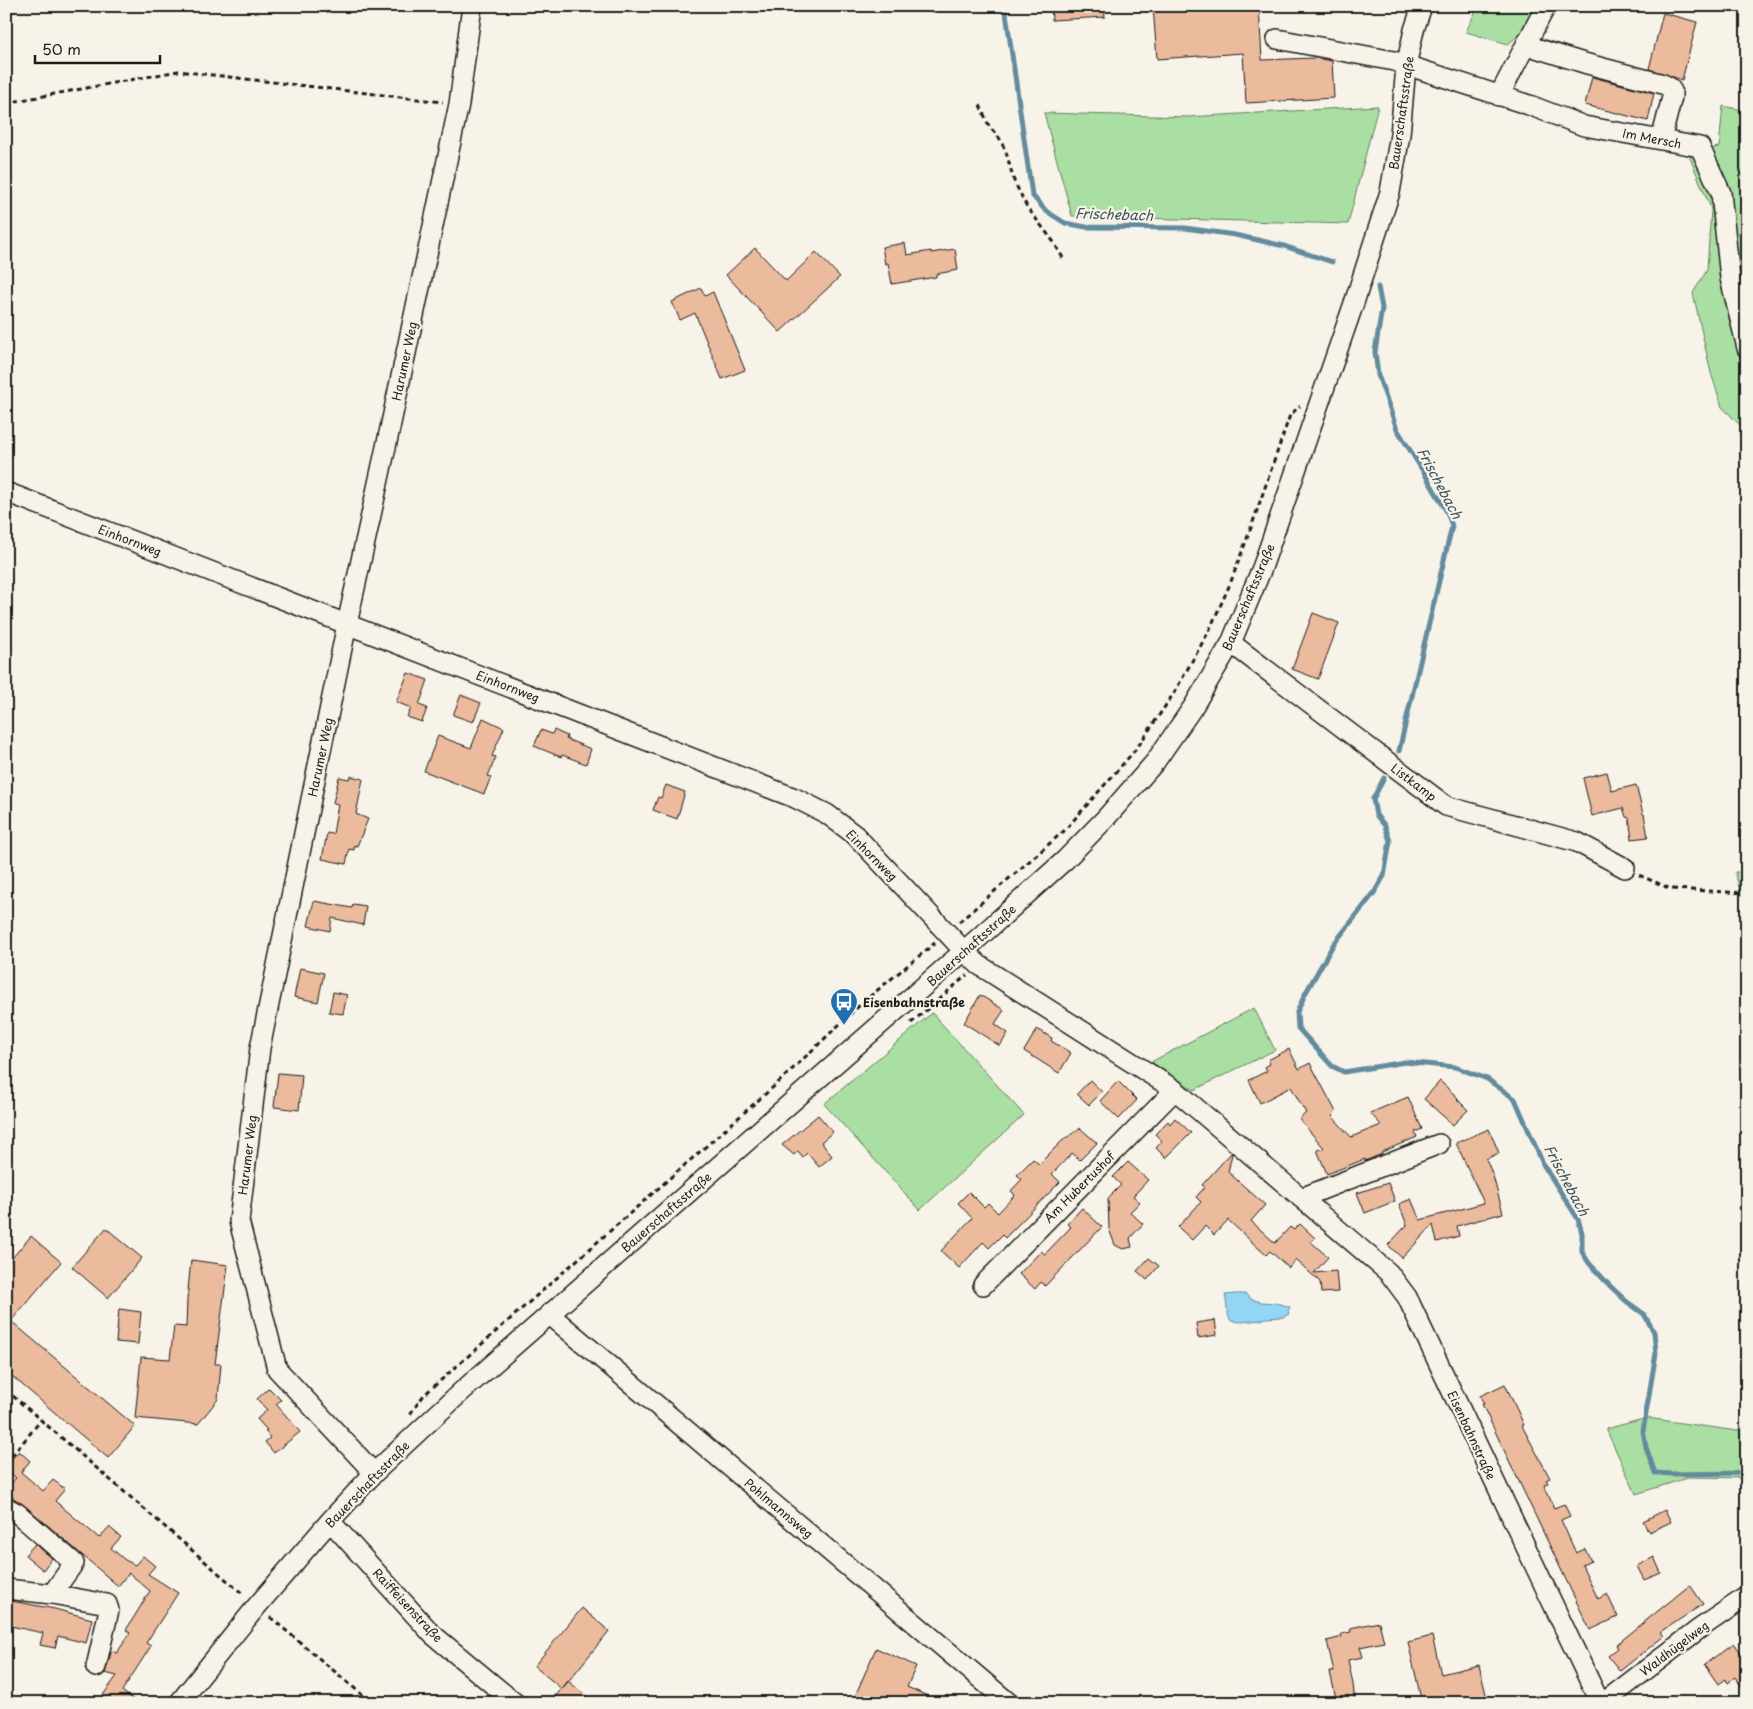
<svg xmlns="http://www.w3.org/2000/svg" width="1753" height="1709" font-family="'Playpen Sans',sans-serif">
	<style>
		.green { fill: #a9dfa2; stroke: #627e5f }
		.water { fill: #92d5f4; stroke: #638b9e }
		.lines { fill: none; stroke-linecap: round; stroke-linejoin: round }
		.stream { stroke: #638b9e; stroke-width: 5 }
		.building { fill: #ecba9d; stroke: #1c1c1c }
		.minor-casing { stroke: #1c1c1c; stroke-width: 22 }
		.path { stroke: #1c1c1c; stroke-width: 3; stroke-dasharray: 5 4; stroke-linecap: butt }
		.minor { stroke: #f7f3e8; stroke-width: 19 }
		.labels { text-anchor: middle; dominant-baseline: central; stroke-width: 4.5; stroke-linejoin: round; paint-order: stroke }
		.street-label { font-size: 12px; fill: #1c1c1c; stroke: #f7f3e8 }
		.poi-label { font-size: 12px; font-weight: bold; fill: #1c1c1c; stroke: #f7f3e8; text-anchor: start }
		.water-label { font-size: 14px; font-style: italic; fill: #3f545d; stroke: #f7f3e8 }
	</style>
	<rect width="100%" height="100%" fill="#f7f3e8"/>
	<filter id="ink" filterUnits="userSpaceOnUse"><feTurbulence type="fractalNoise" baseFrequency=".02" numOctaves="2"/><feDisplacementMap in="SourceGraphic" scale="10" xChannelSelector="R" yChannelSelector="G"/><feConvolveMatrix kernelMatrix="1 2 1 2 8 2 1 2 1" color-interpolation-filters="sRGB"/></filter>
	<g filter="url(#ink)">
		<path class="green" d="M1478 6H1541L1531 25 1508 44 1466 32Z
			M1378 106 1348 224 1072 216 1044 113 1188 117Z
			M1723 106 1747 111V191L1740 210 1744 360 1747 365V423L1741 426 1722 407 1711 373 1693 293 1707 270 1711 209 1688 153 1719 147Z
			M1735 872H1747V895H1741Z
			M1254 1008 1275 1050 1194 1090 1151 1062Z
			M932 1013 1024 1115 920 1210 824 1104Z
			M1647 1418 1737 1431 1747 1425V1478L1690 1477 1636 1494 1606 1429Z"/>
		<path class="water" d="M1236 1294H1245L1251 1299 1261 1302 1277 1303 1290 1307 1288 1311 1289 1314 1283 1317 1266 1318 1261 1320 1242 1322 1231 1321C1227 1317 1227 1303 1225 1295Z"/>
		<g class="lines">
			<path class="stream" d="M1005 6 1032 195 1046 211 1065 223 1086 227 1185 228 1235 235 1284 246 1332 262
				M1378 287 1382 308 1375 352 1378 375 1397 429 1426 476 1447 512 1452 526 1399 751
				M1384 778 1373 799 1376 815 1385 826 1390 841 1384 876 1374 893 1333 945 1305 994 1297 1012 1298 1028 1332 1066 1344 1072 1405 1062 1455 1067 1487 1079 1515 1099 1544 1166 1578 1219 1582 1233V1252L1589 1263 1608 1284 1626 1301 1644 1314 1654 1332 1656 1353 1643 1431 1646 1447 1655 1473 1672 1474 1745 1473 1747 1472"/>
		</g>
		<path class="building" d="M1051 6H1104L1105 17 1052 20Z
			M1153 6H1259L1262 60 1315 58 1332 61 1334 98 1246 103 1243 53 1157 59Z
			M1663 13 1697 22 1682 80 1649 69Z
			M1592 77 1654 93 1648 121 1585 105Z
			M905 243 907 255 931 251V253L955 249 958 270 936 274V277L892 284 888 263 885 264 882 247Z
			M755 248 786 281 816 252 840 277 780 332 726 275Z
			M701 288 705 296 713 292 745 370 722 379 695 313 680 320 672 302Z
			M1313 613 1339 623 1318 679 1292 669Z
			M408 673 428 680 419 705 427 708 422 722 407 717 411 708 396 702Z
			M461 695 481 703 473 722 453 715Z
			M483 718 504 728 492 756 496 757 488 776 491 777 484 794 424 771 438 736 471 748Z
			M541 730 552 734 554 730 567 736 566 739 591 749 586 764 562 755 561 757 534 746Z
			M1607 772 1612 791 1636 785 1643 814H1644L1648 837 1632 839 1629 818 1626 817 1623 808 1592 816 1583 778Z
			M350 776 363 779 356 814 368 819 357 846 354 845V850L349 849 346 864 322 859 327 833 333 834 338 804 333 803 339 777 349 779Z
			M666 785 685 792 677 819 653 810 658 797 661 798Z
			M314 901 352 908 353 904 366 906 363 925 332 918 330 931 308 926Z
			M300 968 324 973 318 1002 294 997Z
			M333 992 347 995 343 1014 329 1012Z
			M980 995 1004 1010 995 1024 1008 1033 1000 1046 964 1023Z
			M1037 1029 1052 1038 1051 1041 1071 1053 1059 1073 1024 1051Z
			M1289 1049 1299 1069 1310 1063 1336 1112 1332 1116 1351 1137 1381 1125 1370 1113 1408 1097 1422 1129 1415 1132 1417 1137 1382 1152V1154L1365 1161V1159L1327 1174 1317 1150 1324 1148 1299 1119 1306 1113 1291 1087 1260 1103 1249 1080 1267 1071 1265 1067 1270 1064 1268 1060Z
			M278 1073 302 1075 299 1110 274 1107Z
			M1090 1080 1102 1092 1089 1105 1077 1094Z
			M1118 1081 1137 1100 1119 1119 1100 1101Z
			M1440 1081 1458 1098 1457 1099 1468 1110 1453 1125 1424 1099Z
			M818 1115 833 1132 821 1142 832 1156 819 1167 807 1153 803 1157 798 1151 794 1155 782 1145Z
			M1175 1118 1191 1133 1166 1158 1156 1148 1162 1141 1155 1134 1168 1121 1170 1124Z
			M1080 1128 1097 1143 1080 1160 1072 1153 1052 1174 1060 1182 1005 1238 1002 1235 989 1248 983 1242 959 1268 941 1251 972 1218 958 1203 969 1192 984 1207 988 1203 998 1213 1015 1195 1011 1191 1022 1179 1017 1175 1033 1159 1039 1164 1062 1141Z
			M1489 1129 1499 1153 1486 1159 1493 1176 1503 1213 1457 1226 1459 1236 1437 1242 1433 1225 1402 1258 1388 1245 1407 1225 1399 1204 1411 1199 1420 1220 1484 1203 1456 1143Z
			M1231 1153 1232 1154 1228 1172 1265 1205 1251 1221 1275 1243 1290 1227 1294 1230 1300 1224 1315 1238 1311 1242 1328 1257 1314 1273 1336 1271 1338 1292 1321 1293 1320 1282 1296 1260 1289 1268 1270 1251 1266 1255 1228 1220 1214 1235 1205 1226 1192 1240 1178 1227 1201 1202 1196 1197 1205 1187 1202 1185Z
			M1128 1162 1148 1180 1133 1196 1140 1202 1130 1212 1143 1224 1130 1238 1132 1247 1123 1249 1115 1245 1109 1229 1108 1198 1121 1185 1113 1177Z
			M1388 1183 1395 1201 1365 1213 1357 1193Z
			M1082 1208 1102 1227 1045 1286 1041 1282 1035 1289 1019 1274 1041 1251 1045 1254 1071 1227 1067 1224Z
			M106 1228 142 1258 108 1298 72 1267Z
			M31 1236 61 1262 11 1321 135 1426 108 1458 6 1371V1265Z
			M1149 1258 1159 1266 1147 1280 1137 1271Z
			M191 1260 228 1265 215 1364H221L218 1399 198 1424 135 1418 141 1357 170 1359 174 1326 186 1327 187 1300Z
			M119 1309 141 1312 138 1344 116 1342Z
			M1215 1320 1217 1335 1198 1338 1196 1323Z
			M1505 1384 1524 1425 1522 1426 1550 1478 1546 1480 1548 1483 1544 1485 1554 1508 1564 1504 1570 1516 1561 1520 1576 1553 1585 1549 1591 1561 1582 1565 1598 1599 1607 1594 1618 1617 1590 1630 1482 1404H1484L1480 1396Z
			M269 1388 281 1400 276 1404 300 1432 274 1453 265 1442 270 1438 265 1431 267 1430 257 1419 267 1410 257 1399Z
			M19 1451 30 1461 21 1472 43 1491 53 1480 65 1489 55 1501 99 1538 109 1527 121 1537 111 1548 125 1560 135 1565 143 1556 155 1566 148 1574 178 1593 146 1643 151 1646 122 1691 138 1703H97L117 1676 105 1673 111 1653 112 1651 117 1653 130 1633 126 1630 150 1591 129 1573 118 1586 24 1505 6 1493V1489L16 1478 6 1470V1465Z
			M1665 1510 1671 1522 1649 1532 1643 1521Z
			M35 1544 52 1558 43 1570 25 1555Z
			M1654 1557 1661 1573 1644 1580 1637 1566Z
			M1690 1585 1703 1604 1661 1632 1664 1636 1620 1671 1608 1656 1618 1648 1616 1645Z
			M6 1600 55 1609 92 1619 86 1643 58 1636 55 1648 40 1645 43 1633 6 1625Z
			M582 1608 609 1631 562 1689 534 1666Z
			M1379 1622 1384 1642 1360 1647 1363 1657 1348 1660 1353 1684 1355 1703H1337L1330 1672H1334L1327 1641 1342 1637 1341 1634 1351 1632 1350 1628Z
			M1432 1636 1441 1674 1479 1665 1488 1703H1470L1469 1699 1454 1703H1422L1408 1642Z
			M1734 1643 1747 1661V1694L1735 1677 1728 1682 1726 1679 1719 1684 1705 1664Z
			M876 1648 916 1666 907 1687 944 1703H852Z
			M568 1681 595 1703H550Z"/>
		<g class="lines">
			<defs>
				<path id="minor" d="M1277 39 1394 61 1529 105 1584 126 1700 147 1721 193 1730 278 1747 348
					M1526 45 1584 63 1663 84 1669 87 1672 91V97L1661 140
					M1499 96 1546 6
					M6 492 795 798 827 814 855 835 964 951 979 965 1175 1090 1389 1273 1407 1297 1600 1703
					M1231 643 1446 806 1577 842 1625 868
					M1301 1198 1439 1144
					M983 1285 1175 1090
					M549 1314 1009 1703
					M374 1473 277 1369 239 1221 260 1048 347 624 386 447 459 104 472 6
					M6 1507 17 1513 74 1563 52 1594
					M330 1521 432 1634 515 1703
					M6 1589 52 1594 107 1604 109 1610 96 1667
					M179 1703 257 1606 330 1521 374 1473 461 1392 964 951 1065 860 1105 819 1155 762 1193 707 1231 643 1262 568 1354 303 1390 192 1400 135 1406 66 1414 30 1422 6
					M1603 1703 1699 1629 1747 1596"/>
			</defs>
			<use href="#minor" class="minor-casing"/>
			<path class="path" d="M6 103 178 71 443 102
				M980 105 989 126 1000 139 1006 152 1014 181 1027 207 1053 241 1063 258
				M1639 875 1671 889 1747 893
				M959 922 1064 831 1137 748 1174 693 1209 631 1230 584 1252 525 1290 415 1300 406
				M911 1023 967 975
				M6 1390 244 1595
				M410 1414 424 1395 780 1081 863 1002 935 943
				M6 1463 42 1419
				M270 1617 372 1703"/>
			<use href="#minor" class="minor"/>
		</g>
	</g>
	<defs>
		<symbol id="bus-pin" viewBox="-11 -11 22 30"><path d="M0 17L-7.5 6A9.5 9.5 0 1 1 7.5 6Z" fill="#1f6fb2" stroke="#f7f3e8"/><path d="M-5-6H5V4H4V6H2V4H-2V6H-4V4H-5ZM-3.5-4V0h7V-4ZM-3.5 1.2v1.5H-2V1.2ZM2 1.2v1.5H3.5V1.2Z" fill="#fff"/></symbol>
	</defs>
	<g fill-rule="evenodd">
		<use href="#bus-pin" x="828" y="986" width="32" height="43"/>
	</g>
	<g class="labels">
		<g class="street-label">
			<text transform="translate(1401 113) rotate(-82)">Bauerschaftsstraße</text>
			<text transform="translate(1652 138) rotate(11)">Im Mersch</text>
			<text transform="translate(404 361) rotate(-78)">Harumer Weg</text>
			<text transform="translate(130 540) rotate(21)">Einhornweg</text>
			<text transform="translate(1248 597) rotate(-67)">Bauerschaftsstraße</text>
			<text transform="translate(508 686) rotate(21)">Einhornweg</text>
			<text transform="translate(320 757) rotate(-78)">Harumer Weg</text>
			<text transform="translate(1414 782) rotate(37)">Listkamp</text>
			<text transform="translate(872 855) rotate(45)">Einhornweg</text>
			<text transform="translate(971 945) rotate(-42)">Bauerschaftsstraße</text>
			<text transform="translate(247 1155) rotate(-83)">Harumer Weg</text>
			<text transform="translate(1079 1187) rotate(-45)">Am Hubertushof</text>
			<text transform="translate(666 1212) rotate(-41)">Bauerschaftsstraße</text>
			<text transform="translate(1472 1435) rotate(65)">Eisenbahnstraße</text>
			<text transform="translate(367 1484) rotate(-46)">Bauerschaftsstraße</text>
			<text transform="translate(779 1508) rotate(40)">Pohlmannsweg</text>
			<text transform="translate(408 1605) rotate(47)">Raiffeisenstraße</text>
			<text transform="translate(1674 1648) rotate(-37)">Waldhügelweg</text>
		</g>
		<g class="poi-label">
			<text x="863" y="1002">Eisenbahnstraße</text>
		</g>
		<g class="water-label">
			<text transform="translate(1114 214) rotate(2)">Frischebach</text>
			<text transform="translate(1440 483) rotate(62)">Frischebach</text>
			<text transform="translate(1567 1180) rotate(62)">Frischebach</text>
		</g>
	</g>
	<rect width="1753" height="1709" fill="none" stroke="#f7f3e8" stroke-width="25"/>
	<rect x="12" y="12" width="1728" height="1684" fill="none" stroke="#1c1c1c" stroke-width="2" filter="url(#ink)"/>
	<path d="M35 55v8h125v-8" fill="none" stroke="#1c1c1c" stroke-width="2.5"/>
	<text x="42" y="55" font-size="15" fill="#1c1c1c" stroke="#f7f3e8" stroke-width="4" paint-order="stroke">50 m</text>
</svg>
